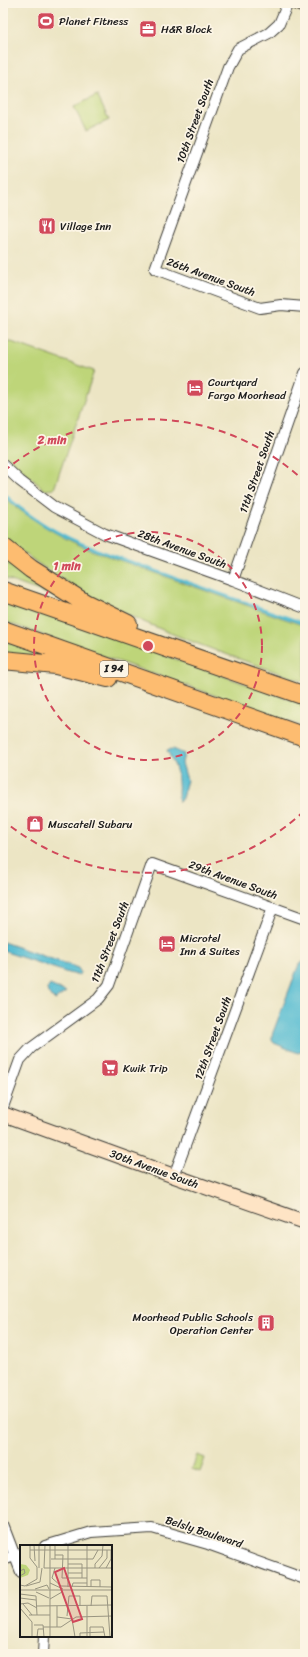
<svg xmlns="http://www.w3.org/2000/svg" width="308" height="1657" font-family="Sriracha,sans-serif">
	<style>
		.green { fill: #bed579; stroke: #6d784a }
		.water { fill: #53bbd1; stroke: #386c76 }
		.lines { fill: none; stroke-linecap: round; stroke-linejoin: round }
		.stream { stroke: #53bbd1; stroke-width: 3 }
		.street-casing { stroke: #3b3a35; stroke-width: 12 }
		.secondary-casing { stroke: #3b3a35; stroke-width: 16 }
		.highway-casing { stroke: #3b3a35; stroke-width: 20 }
		.street { stroke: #fff; stroke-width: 10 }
		.secondary { stroke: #fee4c5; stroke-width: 14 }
		.highway { stroke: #fdbc6f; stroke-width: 18 }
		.ring { fill: none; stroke: #d1495b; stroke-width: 2; stroke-dasharray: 7 5 }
		.labels { text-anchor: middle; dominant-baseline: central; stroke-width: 3.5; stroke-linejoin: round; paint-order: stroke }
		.shield { fill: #fcf5e5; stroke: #5f5d58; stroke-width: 1 }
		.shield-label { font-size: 10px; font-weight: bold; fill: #1c1c1c }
		.poi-label { font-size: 11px; fill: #1c1c1c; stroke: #fcf5e5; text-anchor: start }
		.street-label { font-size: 11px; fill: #1c1c1c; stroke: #fcf5e5 }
		.inset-road { fill: none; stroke: #999581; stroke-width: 1 }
		.view { fill: #d1495b; fill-opacity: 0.15; stroke: #d1495b; stroke-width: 2 }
		.inset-edge { fill: none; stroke: #1c1c1c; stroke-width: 2 }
		.centre { fill: #d1495b; stroke: #fcf5e5; stroke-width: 2 }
		.ring-label { font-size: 12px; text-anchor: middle; font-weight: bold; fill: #d1495b; stroke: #fcf5e5; stroke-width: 3.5; stroke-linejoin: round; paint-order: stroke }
	</style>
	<rect width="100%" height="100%" fill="#fcf5e5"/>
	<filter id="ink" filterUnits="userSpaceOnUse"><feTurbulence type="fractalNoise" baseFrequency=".025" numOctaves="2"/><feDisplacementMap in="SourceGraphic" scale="8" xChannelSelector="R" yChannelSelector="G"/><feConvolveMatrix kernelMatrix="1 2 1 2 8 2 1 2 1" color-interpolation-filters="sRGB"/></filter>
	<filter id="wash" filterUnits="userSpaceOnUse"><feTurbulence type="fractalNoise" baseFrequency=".012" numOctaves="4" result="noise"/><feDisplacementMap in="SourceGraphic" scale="16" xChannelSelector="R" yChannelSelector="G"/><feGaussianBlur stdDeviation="0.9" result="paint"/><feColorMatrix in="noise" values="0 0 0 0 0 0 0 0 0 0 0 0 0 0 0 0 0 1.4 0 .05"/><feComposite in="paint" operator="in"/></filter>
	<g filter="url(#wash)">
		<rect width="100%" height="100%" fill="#ece5c4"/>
		<path class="green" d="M97 95 109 120 86 131 74 107Z
			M3 339 94 371 54 489 45 490 3 454Z
			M3 497C30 519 59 537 91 550L305 626V682C198 644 91 612 3 536Z
			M3 553 78 605 3 578Z
			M3 598 305 705V727L3 621Z
			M3 640 56 659 3 655Z
			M197 1455 205 1458 200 1472 192 1469Z"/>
		<path class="water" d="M173 749 184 754 182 763 187 780 182 798 179 802C177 795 179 789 178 782 178 770 172 760 167 750Z
			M3 942 78 968 81 973 78 975 68 973 3 951Z
			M305 961V1050L298 1053 274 1043 272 1039V1035L299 964Z
			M50 985 66 992 55 1000 48 993 47 989Z"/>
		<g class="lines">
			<path class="stream" d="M3 493C28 518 61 536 94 549L305 624"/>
		</g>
	</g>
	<g filter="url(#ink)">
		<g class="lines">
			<defs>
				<path id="street" d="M288 3 279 24 269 33 238 49 228 67 155 269 260 308 281 305 305 307
					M3 465 20 481 54 507 105 534 233 580 305 608
					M233 580 305 373
					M3 1107 20 1060 31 1048 98 999 109 985 152 864 305 919
					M174 1176 273 907
					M3 1525 21 1572
					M45 1546 91 1532 152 1528 208 1544 305 1579
					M3 1560 20 1554
					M43 1654 44 1636"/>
				<path id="secondary" d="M297 3 305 6
					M3 1114 174 1176 305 1222"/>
				<path id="highway" d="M3 547 31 569 85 603 128 624
					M3 591 305 696
					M3 630 305 737
					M3 660 56 665 108 678"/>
			</defs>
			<use href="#street" class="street-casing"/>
			<use href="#secondary" class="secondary-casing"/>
			<use href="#highway" class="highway-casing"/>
			<use href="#street" class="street"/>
			<use href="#secondary" class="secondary"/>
			<use href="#highway" class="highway"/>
		</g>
	</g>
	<g class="ring">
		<circle cx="148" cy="646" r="114"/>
		<path d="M304 811A227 227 0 0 1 4 821M4 471A227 227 0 0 1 304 481"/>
	</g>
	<defs>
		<symbol id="stadium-square" viewBox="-11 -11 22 22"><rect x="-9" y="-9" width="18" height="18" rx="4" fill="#d1495b" stroke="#fcf5e5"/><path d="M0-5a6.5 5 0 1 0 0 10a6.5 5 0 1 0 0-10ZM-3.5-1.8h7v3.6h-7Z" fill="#fff"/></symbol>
		<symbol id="office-square" viewBox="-11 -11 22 22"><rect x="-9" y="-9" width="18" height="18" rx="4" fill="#d1495b" stroke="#fcf5e5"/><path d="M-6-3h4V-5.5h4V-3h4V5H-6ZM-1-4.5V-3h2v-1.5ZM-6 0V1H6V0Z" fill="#fff"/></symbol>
		<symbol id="restaurant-square" viewBox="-11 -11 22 22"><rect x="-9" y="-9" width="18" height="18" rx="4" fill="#d1495b" stroke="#fcf5e5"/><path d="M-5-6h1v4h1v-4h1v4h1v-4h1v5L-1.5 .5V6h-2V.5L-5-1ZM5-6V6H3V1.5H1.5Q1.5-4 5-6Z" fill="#fff"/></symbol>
		<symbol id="hotel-square" viewBox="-11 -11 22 22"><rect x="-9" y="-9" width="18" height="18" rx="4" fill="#d1495b" stroke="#fcf5e5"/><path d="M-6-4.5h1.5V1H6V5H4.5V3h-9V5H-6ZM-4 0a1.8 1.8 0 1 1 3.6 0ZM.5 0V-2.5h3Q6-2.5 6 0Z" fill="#fff"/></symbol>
		<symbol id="shop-square" viewBox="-11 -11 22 22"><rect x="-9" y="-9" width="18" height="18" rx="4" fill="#d1495b" stroke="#fcf5e5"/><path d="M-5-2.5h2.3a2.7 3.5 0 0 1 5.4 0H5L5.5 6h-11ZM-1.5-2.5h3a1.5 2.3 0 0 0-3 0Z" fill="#fff"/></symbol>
		<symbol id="supermarket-square" viewBox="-11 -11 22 22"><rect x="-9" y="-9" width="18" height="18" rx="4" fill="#d1495b" stroke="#fcf5e5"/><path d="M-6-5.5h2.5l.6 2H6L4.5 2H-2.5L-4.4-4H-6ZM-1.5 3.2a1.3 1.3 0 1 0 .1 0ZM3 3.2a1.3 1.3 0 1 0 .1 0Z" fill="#fff"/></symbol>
		<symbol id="building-square" viewBox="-11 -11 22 22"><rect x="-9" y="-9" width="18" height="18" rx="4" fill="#d1495b" stroke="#fcf5e5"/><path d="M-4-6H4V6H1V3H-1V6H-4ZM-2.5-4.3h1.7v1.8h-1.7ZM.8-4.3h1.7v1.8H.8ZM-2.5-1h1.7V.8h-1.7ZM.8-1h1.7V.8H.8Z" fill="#fff"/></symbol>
	</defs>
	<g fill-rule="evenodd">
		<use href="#stadium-square" x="36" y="11" width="20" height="20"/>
		<use href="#office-square" x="138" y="19" width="20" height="20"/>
		<use href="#restaurant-square" x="37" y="216" width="20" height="20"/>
		<use href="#hotel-square" x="185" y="378" width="20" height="20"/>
		<use href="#shop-square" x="25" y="814" width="20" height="20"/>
		<use href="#hotel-square" x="157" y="934" width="20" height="20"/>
		<use href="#supermarket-square" x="100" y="1058" width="20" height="20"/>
		<use href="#building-square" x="256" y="1313" width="20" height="20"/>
	</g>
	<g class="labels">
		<rect class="shield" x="100" y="661" width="28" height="16" rx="3"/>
		<g class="shield-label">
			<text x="114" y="669">I 94</text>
		</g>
		<g class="poi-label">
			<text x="59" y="21">Planet Fitness</text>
			<text x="161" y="29">H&amp;R Block</text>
			<text x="60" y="226">Village Inn</text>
			<text x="208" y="382">Courtyard<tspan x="208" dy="13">Fargo Moorhead</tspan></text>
			<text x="48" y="824">Muscatell Subaru</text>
			<text x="180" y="938">Microtel<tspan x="180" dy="13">Inn &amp; Suites</tspan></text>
			<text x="123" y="1068">Kwik Trip</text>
			<text x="253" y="1317" text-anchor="end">Moorhead Public Schools<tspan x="253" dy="13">Operation Center</tspan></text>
		</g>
		<g class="street-label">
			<text transform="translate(195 121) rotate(-70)">10th Street South</text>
			<text transform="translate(211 277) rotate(20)">26th Avenue South</text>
			<text transform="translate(257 472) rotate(-71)">11th Street South</text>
			<text transform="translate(182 549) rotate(20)">28th Avenue South</text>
			<text transform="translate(233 880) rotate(20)">29th Avenue South</text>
			<text transform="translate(110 942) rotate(-69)">11th Street South</text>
			<text transform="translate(213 1038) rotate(-70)">12th Street South</text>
			<text transform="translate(154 1169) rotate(20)">30th Avenue South</text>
			<text transform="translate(204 1532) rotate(18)">Belsly Boulevard</text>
		</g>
	</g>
	<g transform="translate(20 1545)">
		<rect width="92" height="92" fill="#ece5c4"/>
		<path d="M0 19 6 20 10 25 8 30 0 33Z" fill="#bed579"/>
		<path class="inset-road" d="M14 0 15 16M19 0V23M30 0V92M35 0V14M48 0V42M67 0V42M10 5H92M35 10H43L42 33H67M10 13V0M31 14H73L78 5M48 19H62V33M24 23H92M24 23 25 0M35 23 32 33 41 41 92 42M75 23V19L82 11 83 0M79 23 87 13V5M86 23 91 14V5M0 26 4 24 5 28 0 31M48 28H62M30 38 43 44M0 40 5 41 17 34V22L10 13M6 41 20 37 22 23M52 42 53 38H67M71 42V35H80V42M15 44 27 40 29 44M0 45H92M16 47 29 53M0 49 16 51 17 70M0 53 16 55M30 54 42 47M0 59 8 58 17 63M3 59 12 70M17 61 92 60M37 61V82M71 61 72 51H87L90 92M0 63 12 77V92M9 70H30M47 71 49 51H60V61M37 72 52 74 55 92M14 80H23L24 92M23 82H41L56 72 92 71M17 92 18 84H24M60 92V88L84 87M67 92V61M70 92V82H83L85 92"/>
		<path class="view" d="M44 23 62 74 53 77 35 27Z"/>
		<rect width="92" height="92" class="inset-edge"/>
	</g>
	<circle cx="148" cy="646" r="6" class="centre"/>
	<g class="ring-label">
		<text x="52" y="444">2 min</text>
		<text x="67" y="570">1 min</text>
	</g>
	<rect width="308" height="1657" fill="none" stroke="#fcf5e5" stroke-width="16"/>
</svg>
